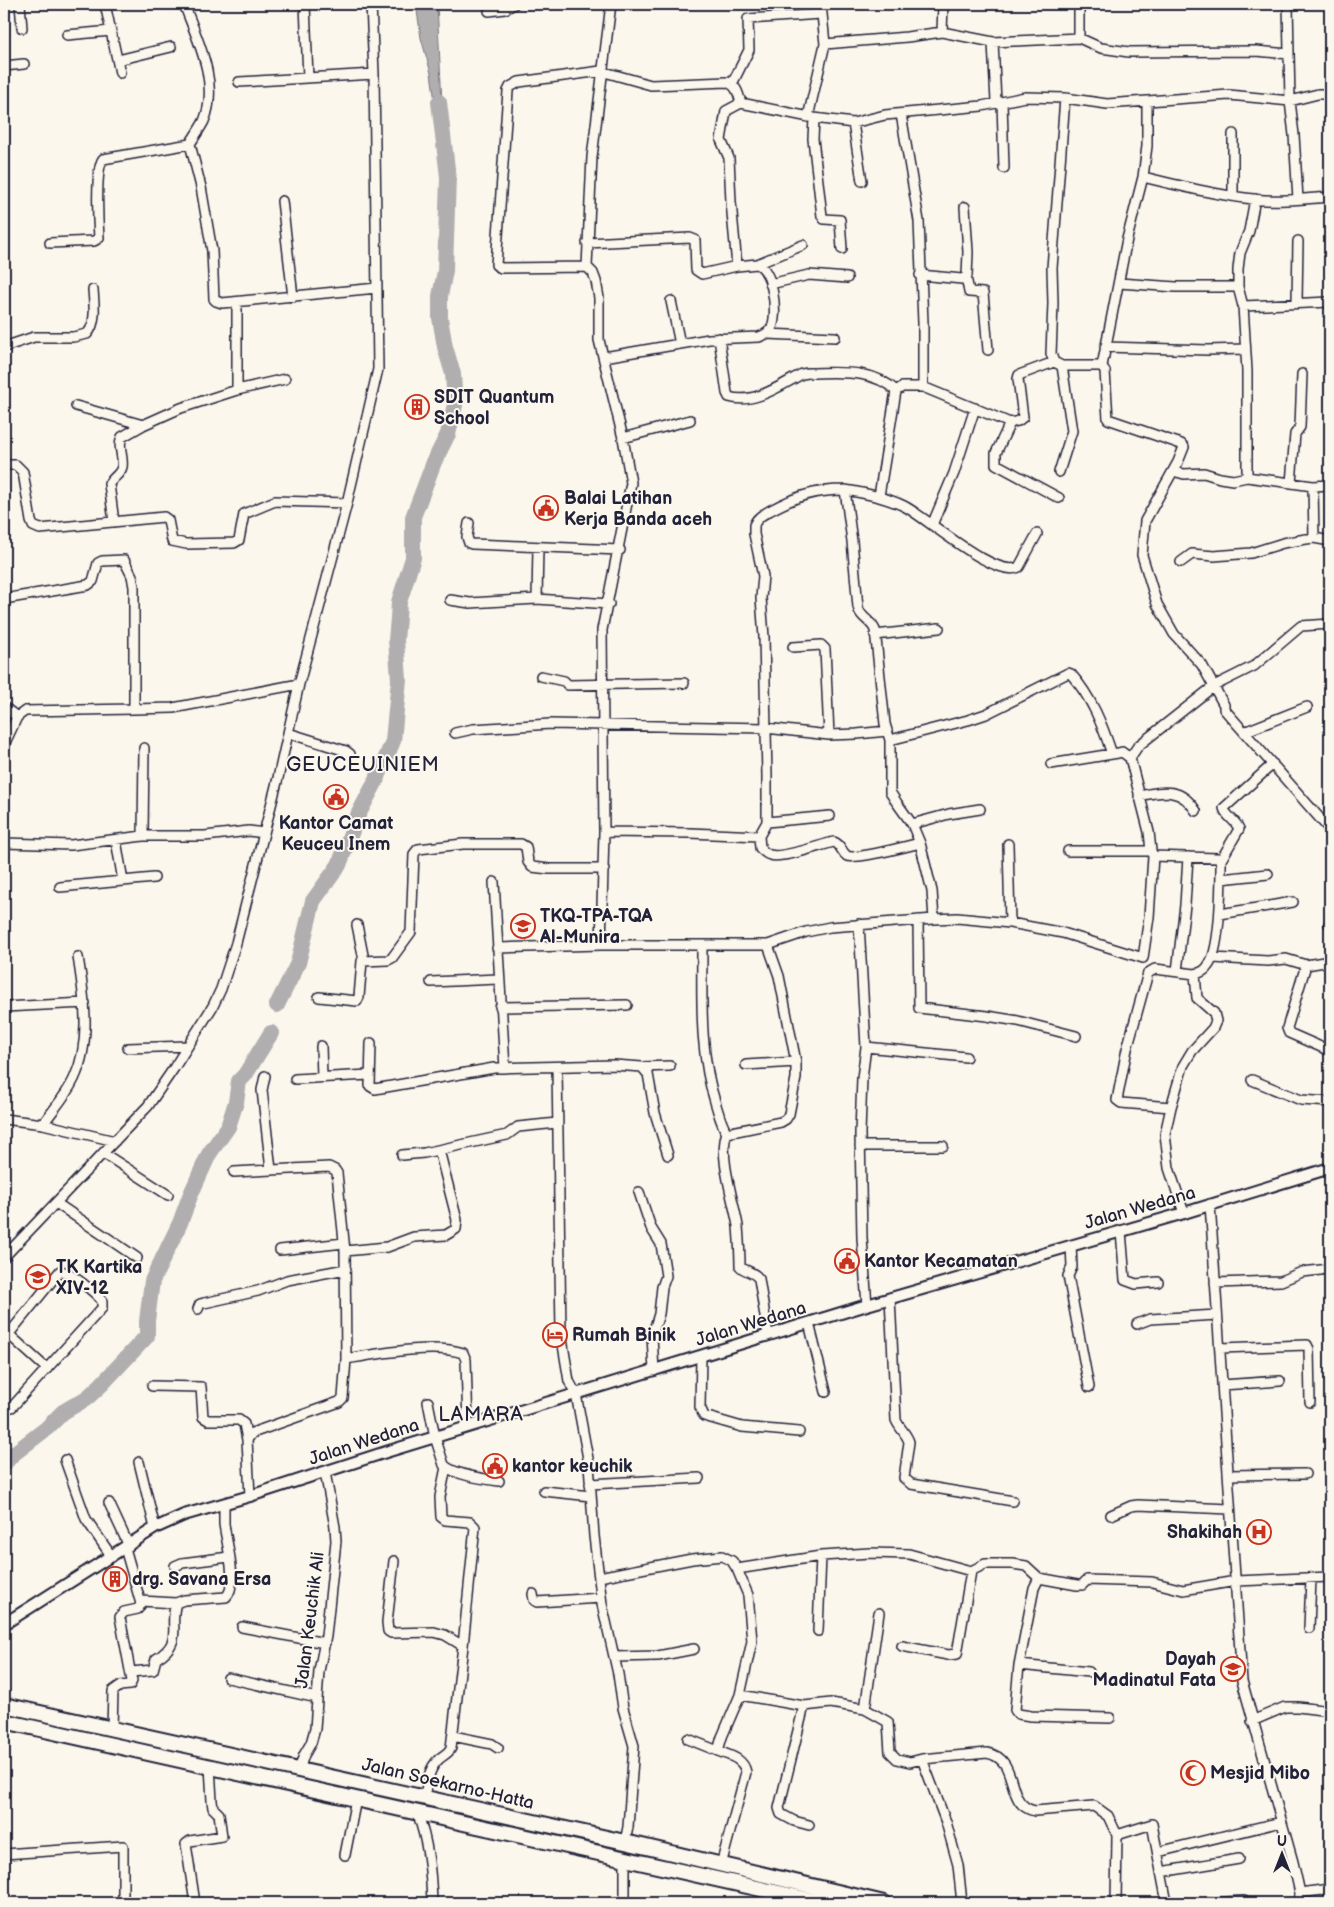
<svg xmlns="http://www.w3.org/2000/svg" width="1334" height="1907" font-family="'Balsamiq Sans',sans-serif">
	<style>
		.water { fill: #b1aeb0; stroke: #787681 }
		.lines { fill: none; stroke-linecap: round; stroke-linejoin: round }
		.river { stroke: #b1aeb0; stroke-width: 16 }
		.minor-casing { stroke: #22223b; stroke-width: 12 }
		.tertiary-casing { stroke: #22223b; stroke-width: 14 }
		.trunk-casing { stroke: #22223b; stroke-width: 18 }
		.minor { stroke: #fbf7ec; stroke-width: 9 }
		.tertiary { stroke: #fbf7ec; stroke-width: 10 }
		.trunk { stroke: #fbf7ec; stroke-width: 14 }
		.labels { text-anchor: middle; dominant-baseline: central; stroke-width: 4; stroke-linejoin: round; paint-order: stroke }
		.poi-label { font-size: 18px; font-weight: bold; fill: #22223b; stroke: #fbf7ec; text-anchor: start }
		.street-label { font-size: 18px; fill: #22223b; stroke: #fbf7ec }
		.quarter-label { font-size: 20px; letter-spacing: 1px; fill: #22223b; stroke: #fbf7ec }
	</style>
	<rect width="100%" height="100%" fill="#fbf7ec"/>
	<filter id="ink" filterUnits="userSpaceOnUse"><feTurbulence type="fractalNoise" baseFrequency=".02" numOctaves="2"/><feDisplacementMap in="SourceGraphic" scale="10" xChannelSelector="R" yChannelSelector="G"/><feConvolveMatrix kernelMatrix="1 2 1 2 8 2 1 2 1" color-interpolation-filters="sRGB"/></filter>
	<g filter="url(#ink)">
		<path class="water" d="M416 4H437L443 123H438L431 73 421 38Z"/>
		<g class="lines">
			<path class="river" d="M277 1005 298 963 313 901 339 865 358 815 377 779 393 741 399 679 396 640 398 618 399 602 413 558V517L434 462 448 434 455 405 453 374 445 347 440 318V296L445 271 448 177 439 102
				M4 1464 12 1455 47 1428 63 1412 87 1398 101 1385 147 1336V1321L152 1281 180 1223 190 1196 209 1154 228 1127 236 1102 239 1081 245 1075 271 1033"/>
			<defs>
				<path id="minor" d="M20 4 22 28
					M105 4 120 73
					M184 4C197 39 220 83 204 121 200 129 194 137 190 144
					M305 4 308 78
					M943 4 942 32 993 42 1079 38 1101 48 1129 52 1256 51 1289 54
					M1288 4 1290 101 1294 135 1298 199
					M489 11 505 9 514 4
					M67 35 111 31
					M1079 38V4
					M993 42 996 102
					M825 44 907 37 942 32
					M118 60 171 47
					M4 66 24 64
					M239 82 374 74
					M732 84 749 50 748 19 821 14
					M1065 98 1052 268 1053 303 1051 354 1054 362 1062 366H1102L1127 239 1143 177 1147 146V102
					M1002 102 1004 168
					M901 114 919 221 923 323V387
					M808 117 825 44 821 4
					M814 118 813 139 822 216 824 219 840 220 842 249
					M853 123 862 181
					M1143 177C1180 186 1216 195 1253 199 1278 202 1305 199 1330 197
					M1233 196V134
					M282 201 293 297
					M50 243 94 241 99 238C98 224 95 169 103 159L190 144 201 187 212 251 214 299 216 301 222 303 377 288
					M587 243 690 238 695 240 696 270 702 274 737 266 757 264 803 245
					M737 266 731 202 729 158 721 140 726 111 741 103
					M587 267 501 268 496 265 508 91 510 87 519 82 601 71 651 85 727 82C737 86 738 93 741 103L814 118 853 123 885 115 982 106 1025 97 1065 98 1107 104 1229 95 1290 101 1318 94H1330
					M920 275 962 279 967 276 968 252 965 207
					M966 277 969 292 983 293 988 350
					M1119 283 1176 287H1238
					M770 284 809 275 847 278
					M671 301 680 344
					M1297 302 1298 241
					M1243 306 1330 302
					M767 334 835 337
					M719 338 727 393 729 397C754 405 781 385 802 374L808 373C838 373 873 368 896 391
					M4 347 34 337H73L87 334C97 324 94 303 93 290
					M1105 347 1208 350 1245 349
					M604 357 709 339 759 337C765 335 769 333 772 327 778 313 773 270 757 264
					M1102 366 1105 371 1108 419 1181 444 1184 447 1178 462 1145 521 1142 555 1157 604 1174 634 1202 665 1224 705V709L1330 830
					M237 390 285 379
					M76 406 143 425
					M1010 423 1018 421 1023 417 1018 379 1019 375 1054 362
					M623 438 690 420
					M4 465H16L23 472 31 521 33 526 40 529 164 517 168 520 172 541 186 544 234 543 239 540 244 514 275 501 347 503
					M1173 471 1184 474 1204 473 1220 478 1233 480 1247 477 1313 486 1314 538
					M1059 472 1072 431 1062 366
					M1247 477V371L1243 306 1238 287V269L1240 253 1249 231 1255 199
					M1291 483 1295 434 1300 427 1302 374
					M1313 486 1330 485
					M879 496 896 391 902 387H923L1010 423 996 453V464L1059 498
					M114 522 109 484C113 477 120 475 122 467 124 456 117 447 122 437L143 425 181 408 237 390V302
					M469 523 467 537 469 543 472 544 620 550
					M932 525 954 473 975 408
					M1181 562 1192 554 1214 556 1251 553 1283 543 1306 539 1314 538 1330 541
					M4 599 88 585 93 581 98 563 102 561 124 560 132 576 134 587V709L173 708 299 684
					M537 599 538 547
					M450 600 470 603 537 599 609 604
					M875 635 939 628
					M793 647 821 645 825 649 829 735
					M541 676 564 681 568 685 684 683
					M4 707 17 717
					M1244 732 1307 707
					M288 733 346 751 350 754
					M455 733 473 729 550 724 766 728 829 735 857 734 887 731
					M890 740 968 720 986 714 1068 673 1071 674C1092 698 1102 724 1112 754
					M4 745 17 717 25 711 134 709
					M1130 758 1138 746 1214 686 1254 666 1301 626 1330 624
					M1139 796C1164 791 1181 787 1196 811
					M767 822 830 816
					M912 824 949 814 980 809
					M604 832 690 833 759 836 767 822V776L764 637 761 598 763 576 754 534V525C757 517 764 514 771 510 797 496 815 490 845 490
					M143 836 144 748
					M759 836 760 848C763 851 766 854 770 855 783 859 820 845 834 842 841 844 841 852 847 856 856 860 908 846 920 843
					M116 840 123 881
					M4 843 71 845 143 836H205L249 831 264 833
					M1008 844 1010 923
					M1068 851H1151
					M1153 856 1218 858 1221 862C1221 884 1221 950 1208 966 1205 971 1200 973 1195 974L1197 998 1214 1013 1216 1021 1213 1028 1192 1051 1183 1066 1171 1107 1165 1134 1169 1168 1184 1213
					M1221 860 1239 829C1236 820 1225 816 1224 808L1273 764
					M1221 879 1268 874
					M494 882 505 1068
					M60 887 154 878
					M1220 914 1293 902
					M934 919 932 891 920 843 912 824 897 803 890 792V740L885 724 875 630C871 620 860 618 858 607L852 541 845 490C865 493 885 497 904 506 926 517 996 580 1019 567L1037 534
					M918 920 919 1008 987 1016 1018 1021 1076 1036
					M859 924 866 1047 862 1078 860 1133 862 1238 867 1305
					M1329 924 1330 923
					M357 925 364 960
					M601 945 604 832 602 630 631 483 623 438 599 340V298L596 281 593 273 587 267 592 157 611 4
					M702 945C702 999 699 1053 716 1105 719 1114 721 1124 727 1133
					M497 948 601 945H768L806 932 830 927 934 919 957 918 1010 923 1063 933 1143 958 1149 917 1153 856 1151 851 1149 832 1130 758 1122 752 1118 753 1051 764
					M1213 958 1268 961 1286 959 1306 965
					M1330 961 1306 965 1287 1028 1289 1033 1330 1051
					M1177 971 1185 905 1188 857
					M431 982 498 979
					M319 997 357 1001 359 997 362 961 388 960 392 958 411 932 414 854 418 849 463 844H521L526 847 528 862 532 867 549 869H604
					M4 1007 85 1003
					M500 1007 627 1005
					M371 1043 370 1086 375 1089 494 1068 614 1065 642 1067 648 1074 655 1113 668 1155
					M321 1046 322 1077
					M866 1047 966 1057
					M128 1048 187 1046
					M746 1065 796 1062
					M642 1067 670 1066
					M557 1068 561 1333 569 1381 576 1394 589 1464 594 1536 602 1604 618 1674 623 1708 634 1746 628 1827 625 1842
					M265 1076 262 1090 271 1170
					M295 1079 369 1075
					M1252 1080 1301 1100 1330 1102
					M1171 1107 1121 1103 1117 1100 1127 1049 1148 973 1155 969 1195 974
					M4 1119 43 1124 115 1141
					M43 1124C53 1110 66 1096 74 1079 92 1041 84 996 78 957
					M860 1146H943
					M103 1153 168 1195
					M402 1155 424 1153 507 1135 518 1127 557 1123
					M234 1172 329 1167 335 1170 337 1173 345 1251 346 1359 343 1398 339 1402 252 1433 247 1440 250 1496
					M639 1192 651 1228 661 1244 666 1276 662 1287 659 1314 652 1336 654 1371
					M56 1203 137 1258
					M1210 1204 1242 1681 1293 1862 1300 1893 1299 1903
					M1121 1231 1125 1280 1136 1284 1158 1282
					M1071 1245 1072 1267 1068 1276 1089 1387
					M280 1250 344 1243
					M345 1251 387 1247 414 1237 446 1235 456 1229 457 1220 439 1150
					M4 1257 148 1106 174 1068 213 1006 221 989 236 943 278 778 299 684 347 503 378 369 374 74 371 4
					M1215 1283 1281 1281 1302 1272 1330 1269
					M890 1298 896 1420C899 1428 907 1434 909 1442L904 1478 911 1484 1013 1501
					M198 1309 200 1304 204 1303 258 1291 287 1280 346 1269
					M809 1323 826 1392
					M1137 1324 1150 1319 1217 1315
					M4 1330 47 1369
					M8 1335 60 1271C69 1271 96 1293 102 1301V1308L12 1407
					M768 1335 759 1279C754 1271 745 1272 740 1266 740 1252 739 1239 738 1226 734 1202 718 1154 727 1133L781 1122 786 1119 789 1114 796 1078V1062L779 976 768 945
					M1220 1348 1307 1345 1309 1349 1310 1402
					M701 1356 700 1407 704 1416 742 1427 799 1432
					M346 1359C376 1354 435 1343 463 1353L466 1360 468 1427
					M1222 1385 1280 1381
					M152 1386 201 1387 203 1417 208 1420H239L244 1424 247 1440
					M428 1402 435 1437 444 1465C454 1475 484 1479 499 1481
					M65 1460 86 1519 112 1557
					M139 1462 155 1528
					M446 1467 440 1497 441 1517 445 1520 470 1522 475 1527 463 1646
					M1229 1475 1305 1474
					M590 1484 699 1478
					M544 1491 591 1496
					M109 1503 129 1546
					M1111 1515 1131 1506 1138 1505 1230 1509
					M394 1561 387 1622 388 1631 391 1633 434 1632 445 1635 463 1646 451 1748C448 1754 443 1755 439 1759 428 1769 427 1784 425 1798
					M175 1566 182 1563 229 1557
					M737 1569 821 1556 870 1553 909 1554 971 1571 985 1564H1013L1026 1566 1039 1578 1077 1585H1082L1087 1580 1152 1582 1183 1590 1236 1581 1330 1577
					M599 1577 692 1559 722 1556 732 1561 737 1569 748 1595 752 1641 740 1695 722 1737 718 1751C730 1756 743 1758 746 1772L721 1865
					M1039 1578 1034 1588 1019 1665 1015 1710 1018 1714 1031 1716 1110 1718
					M533 1594 534 1600 537 1602 601 1598
					M141 1601 176 1603
					M242 1627 325 1643
					M1309 1628 1311 1578
					M818 1631 821 1556
					M902 1646 948 1655 957 1654 971 1571
					M614 1657 658 1656 694 1649
					M1019 1665 1089 1672
					M131 1672 153 1670 156 1659C185 1641 168 1627 176 1603L184 1600 226 1597C239 1585 226 1541 224 1524 224 1517 224 1511 224 1504
					M228 1678 317 1698
					M740 1695 804 1706 831 1703 865 1709 888 1722 890 1752 897 1759 910 1762 922 1759 987 1753C1021 1759 1003 1805 1035 1811L1094 1806 1108 1816 1117 1835
					M804 1706 779 1808 781 1814 794 1821 809 1825
					M865 1709 879 1613
					M1252 1721 1285 1707H1298L1330 1711
					M112 1729 113 1691 120 1686 130 1685 132 1681 120 1617 124 1612 138 1609 141 1604 125 1548
					M453 1736 492 1744 498 1748
					M688 1739 718 1751
					M922 1759 946 1822 958 1865 962 1903
					M299 1770 304 1755 311 1743 315 1729 319 1671 326 1636 336 1541 335 1527 325 1472
					M417 1812C428 1842 431 1871 432 1903
					M1158 1852 1281 1822
					M4 1854 123 1846V1903
					M345 1855 356 1799
					M1161 1872 1239 1859
					M1300 1893 1330 1889
					M4 1903H5
					M195 1903 186 1844 190 1841 222 1836 219 1814 213 1808 212 1801 210 1766
					M625 1903V1858
					M1116 1903 1117 1835 1152 1824 1167 1903
					M1209 1903 1244 1901"/>
				<path id="tertiary" d="M4 1624 155 1528 184 1515 250 1496 386 1452 867 1305 1184 1213 1330 1168"/>
				<path id="trunk" d="M4 1705 625 1842 884 1903
					M4 1721 824 1903"/>
			</defs>
			<use href="#minor" class="minor-casing"/>
			<use href="#tertiary" class="tertiary-casing"/>
			<use href="#trunk" class="trunk-casing"/>
			<use href="#minor" class="minor"/>
			<use href="#tertiary" class="tertiary"/>
			<use href="#trunk" class="trunk"/>
		</g>
	</g>
	<defs>
		<symbol id="building-ring" viewBox="-11 -11 22 22"><circle r="9.5" fill="#fbf7ec" stroke="#c8321e" stroke-width="1.5"/><path d="M-4-6H4V6H1V3H-1V6H-4ZM-2.5-4.3h1.7v1.8h-1.7ZM.8-4.3h1.7v1.8H.8ZM-2.5-1h1.7V.8h-1.7ZM.8-1h1.7V.8H.8Z" fill="#c8321e"/></symbol>
		<symbol id="civic-ring" viewBox="-11 -11 22 22"><circle r="9.5" fill="#fbf7ec" stroke="#c8321e" stroke-width="1.5"/><path d="M-.6-6.5H3V-4.5H.6V-3L4-1V1h2V6H-6V1h2V-1L-.6-3ZM-1.2 2.5V6h2.4V2.5Z" fill="#c8321e"/></symbol>
		<symbol id="school-ring" viewBox="-11 -11 22 22"><circle r="9.5" fill="#fbf7ec" stroke="#c8321e" stroke-width="1.5"/><path d="M0-5L7-2L0 1L-7-2ZM-4 1L0 2.5L4 1V4Q0 6-4 4Z" fill="#c8321e"/></symbol>
		<symbol id="hotel-ring" viewBox="-11 -11 22 22"><circle r="9.5" fill="#fbf7ec" stroke="#c8321e" stroke-width="1.5"/><path d="M-6-4.5h1.5V1H6V5H4.5V3h-9V5H-6ZM-4 0a1.8 1.8 0 1 1 3.6 0ZM.5 0V-2.5h3Q6-2.5 6 0Z" fill="#c8321e"/></symbol>
		<symbol id="hospital-ring" viewBox="-11 -11 22 22"><circle r="9.5" fill="#fbf7ec" stroke="#c8321e" stroke-width="1.5"/><path d="M-5-5h3v3.5h4V-5h3V5h-3V1.5h-4V5h-3Z" fill="#c8321e"/></symbol>
		<symbol id="mosque-ring" viewBox="-11 -11 22 22"><circle r="9.5" fill="#fbf7ec" stroke="#c8321e" stroke-width="1.5"/><path d="M3.5-4.9A6 6 0 1 0 3.5 4.9A5 5 0 1 1 3.5-4.9Z" fill="#c8321e"/></symbol>
	</defs>
	<g fill-rule="evenodd">
		<use href="#building-ring" x="403" y="393" width="28" height="28"/>
		<use href="#civic-ring" x="532" y="494" width="28" height="28"/>
		<use href="#civic-ring" x="322" y="783" width="28" height="28"/>
		<use href="#school-ring" x="509" y="912" width="28" height="28"/>
		<use href="#civic-ring" x="833" y="1247" width="28" height="28"/>
		<use href="#school-ring" x="24" y="1263" width="28" height="28"/>
		<use href="#hotel-ring" x="541" y="1321" width="28" height="28"/>
		<use href="#civic-ring" x="481" y="1452" width="28" height="28"/>
		<use href="#hospital-ring" x="1245" y="1518" width="28" height="28"/>
		<use href="#building-ring" x="101" y="1565" width="28" height="28"/>
		<use href="#school-ring" x="1219" y="1655" width="28" height="28"/>
		<use href="#mosque-ring" x="1179" y="1759" width="28" height="28"/>
	</g>
	<g class="labels">
		<g class="poi-label">
			<text x="434" y="397">SDIT Quantum<tspan x="434" dy="21">School</tspan></text>
			<text x="564" y="498">Balai Latihan<tspan x="564" dy="21">Kerja Banda aceh</tspan></text>
			<text x="336" y="823" text-anchor="middle">Kantor Camat<tspan x="336" dy="21">Keuceu Inem</tspan></text>
			<text x="540" y="916">TKQ-TPA-TQA<tspan x="540" dy="21">Al-Munira</tspan></text>
			<text x="864" y="1261">Kantor Kecamatan</text>
			<text x="56" y="1267">TK Kartika<tspan x="56" dy="21">XIV-12</tspan></text>
			<text x="572" y="1335">Rumah Binik</text>
			<text x="512" y="1466">kantor keuchik</text>
			<text x="1242" y="1532" text-anchor="end">Shakihah</text>
			<text x="132" y="1579">drg. Savana Ersa</text>
			<text x="1216" y="1659" text-anchor="end">Dayah<tspan x="1216" dy="21">Madinatul Fata</tspan></text>
			<text x="1210" y="1773">Mesjid Mibo</text>
		</g>
		<g class="street-label">
			<text transform="translate(1140 1208) rotate(-16)">Jalan Wedana</text>
			<text transform="translate(751 1324) rotate(-17)">Jalan Wedana</text>
			<text transform="translate(364 1442) rotate(-18)">Jalan Wedana</text>
			<text transform="translate(310 1620) rotate(-83)">Jalan Keuchik Ali</text>
			<text transform="translate(448 1784) rotate(13)">Jalan Soekarno-Hatta</text>
		</g>
		<g class="quarter-label">
			<text x="363" y="765">GEUCEUINIEM</text>
			<text x="481" y="1415">LAMARA</text>
		</g>
	</g>
	<rect width="1334" height="1907" fill="none" stroke="#fbf7ec" stroke-width="20"/>
	<rect x="10" y="10" width="1314" height="1887" fill="none" stroke="#22223b" stroke-width="2" filter="url(#ink)"/>
	<g transform="translate(1282 1854)" stroke="#fbf7ec" stroke-width="4" paint-order="stroke">
	<path d="M0-4L9 19L0 12L-9 19Z" fill="#22223b"/>
	<text y="-8" font-size="14" font-weight="bold" text-anchor="middle" fill="#22223b">U</text>
	</g>
</svg>
